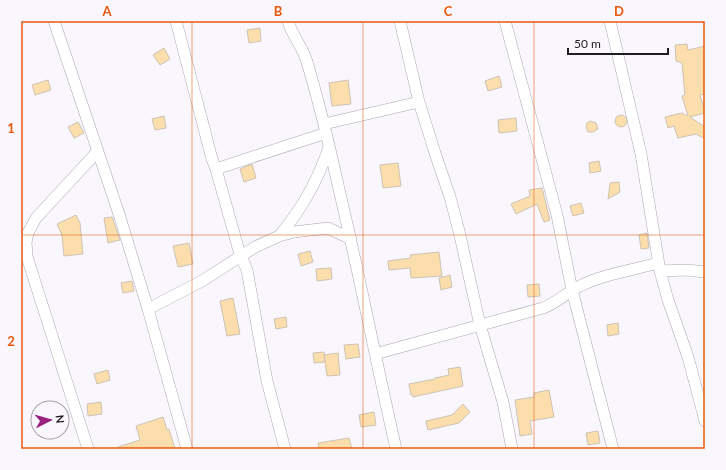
<svg xmlns="http://www.w3.org/2000/svg" width="726" height="470" font-family="Lato,sans-serif">
	<style>
		.building { fill: #fcdead; stroke: #ccc3b4 }
		.lines { fill: none; stroke-linecap: round; stroke-linejoin: round }
		.street-casing { stroke: #aba5b4; stroke-width: 12 }
		.street { stroke: #fff; stroke-width: 11 }
		.grid { fill: none; stroke: #e8590c; stroke-width: 1; stroke-opacity: 0.55 }
		.neatline { fill: none; stroke: #e8590c; stroke-width: 1.5 }
		.grid-label { font-size: 13px; text-anchor: middle; font-weight: bold; fill: #e8590c }
	</style>
	<rect width="100%" height="100%" fill="#f9f7fd"/>
	<path class="building" d="M260 28 261 41 249 43 247 30Z
		M687 44 688 50 705 46V94L700 95 705 113 690 117 705 127V139L696 134 678 138 674 126 668 128 665 117 682 113 688 116 682 96 685 95 682 63 676 61 675 45Z
		M164 48 170 59 160 65 153 55Z
		M499 76 502 87 488 91 485 81Z
		M48 80 51 90 35 95 32 85Z
		M348 80 351 104 332 106 329 83Z
		M615 121a6 6 0 1 1 12 0a6 6 0 1 1-12 0Z
		M164 116 166 128 155 130 152 119Z
		M516 118 517 131 499 133 498 120Z
		M590 121 596 123 598 129 593 132H588L586 127 587 123Z
		M78 122 84 133 74 138 68 127Z
		M599 161 601 171 590 173 589 163Z
		M398 163 401 186 383 188 380 165Z
		M252 164 256 178 244 182 240 169Z
		M619 182 620 192 608 199 610 183Z
		M542 188 550 220 544 222 537 204 516 214 511 204 530 196 529 190Z
		M581 203 584 213 573 216 570 206Z
		M76 215 80 223 83 254 64 256 62 235 57 224Z
		M112 217 120 240 108 243 104 218Z
		M647 233 649 248 641 249 639 235Z
		M189 243 193 264 178 267 173 246Z
		M310 251 313 262 301 266 298 254Z
		M439 252 442 276 411 278 410 268 389 270 388 261 411 258 410 255Z
		M331 268 332 279 317 281 316 269Z
		M450 275 452 287 441 290 439 278Z
		M132 281 134 291 123 293 121 283Z
		M539 284 540 296 528 297 527 285Z
		M233 298 240 334 227 336 220 301Z
		M286 317 287 327 276 329 274 319Z
		M618 323 619 334 608 336 607 325Z
		M358 344 360 357 346 359 344 345Z
		M324 352 325 362 314 363 313 353Z
		M338 353 340 375 327 376 324 355Z
		M460 367 463 386 413 397V395H411L409 384 435 379V378L449 375 448 369Z
		M108 370 110 380 97 384 94 374Z
		M549 390 554 417 530 421 532 434 520 436 515 400 534 397V393Z
		M101 402 102 414 88 416 87 404Z
		M463 404 470 412 459 423 428 430 426 421 452 415Z
		M374 412 376 425 361 427 359 415Z
		M163 417 167 430 169 429 175 449H118V447L140 440 136 426Z
		M598 431 600 443 588 445 586 433Z
		M349 438 352 449H319L318 443Z"/>
	<g class="lines">
		<defs>
			<path id="street" d="M54 21 119 214 148 309 187 449
				M176 21 212 159 216 169 239 251 247 270 267 381 285 449
				M288 21C292 36 303 47 307 62 319 102 329 144 338 185 359 273 376 361 396 449
				M400 21 419 102 435 153 450 197 459 231 480 325 503 402 512 449
				M505 21 557 215 572 290 613 449
				M610 21 641 154 660 271 668 300 688 357 705 421
				M324 124 419 102
				M216 169 326 133
				M279 236C302 209 318 181 329 147
				M660 271 687 270 705 272
				M148 309 202 281 255 247 279 236 294 232 328 228 351 239
				M375 354 543 308C557 303 567 292 580 286 604 274 633 270 658 263
				M88 449 29 263 27 256 26 242 28 233 36 218 98 151"/>
		</defs>
		<use href="#street" class="street-casing"/>
		<use href="#street" class="street"/>
	</g>
	<path class="grid" d="M192 21V449M363 21V449M534 21V449M21 235H705"/>
	<rect width="726" height="470" fill="none" stroke="#f9f7fd" stroke-width="44"/>
	<g transform="translate(50 420) rotate(84)"><circle r="19" fill="#f9f7fd" stroke="#a29fa5"/>
	<path d="M0-3L7 15L0 10L-7 15Z" fill="#98217c"/>
	<text y="-6" font-size="11" font-weight="bold" text-anchor="middle" fill="#1f1c22">N</text>
	</g>
	<path d="M568 48v6h100v-6" fill="none" stroke="#1f1c22" stroke-width="2"/>
	<text x="574" y="48" font-size="12" fill="#1f1c22" stroke="#f9f7fd" stroke-width="3" paint-order="stroke">50 m</text>
	<rect x="22" y="22" width="682" height="426" class="neatline"/>
	<g class="grid-label">
		<text x="107" y="16">A</text>
		<text x="278" y="16">B</text>
		<text x="448" y="16">C</text>
		<text x="619" y="16">D</text>
		<text x="11" y="133">1</text>
		<text x="11" y="346">2</text>
	</g>
</svg>
